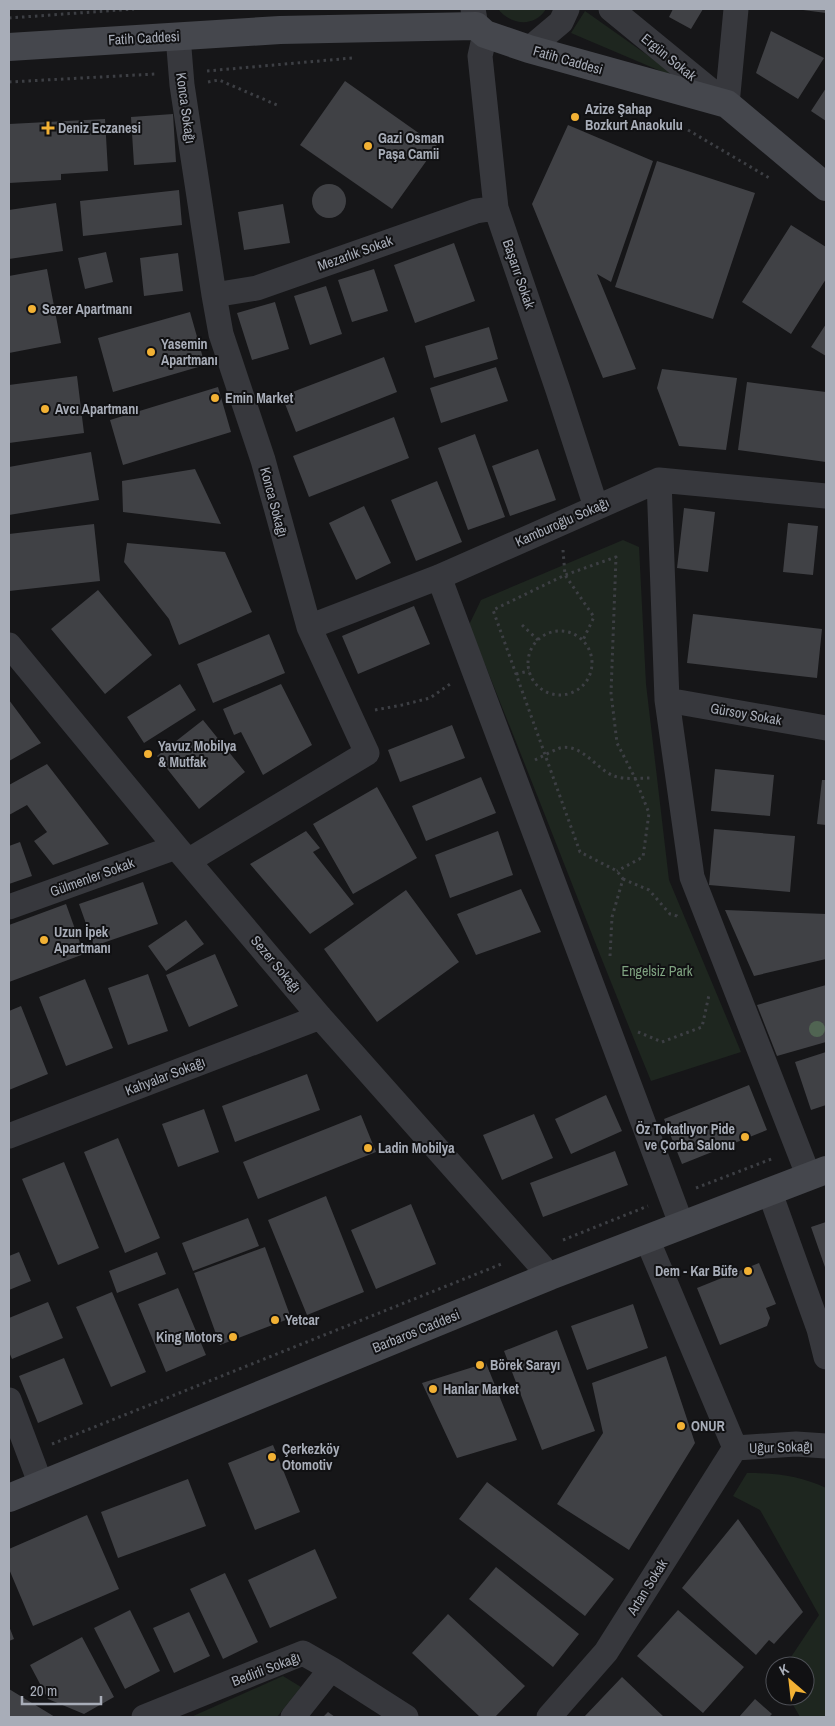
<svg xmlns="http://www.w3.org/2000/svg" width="835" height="1726" font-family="'Archivo Narrow',sans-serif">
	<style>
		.green { fill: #1e261f }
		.building { fill: #404145 }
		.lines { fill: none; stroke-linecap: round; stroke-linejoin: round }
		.path { stroke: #3d3f44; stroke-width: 3; stroke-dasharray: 2.5 4; stroke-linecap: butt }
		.street { stroke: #37383d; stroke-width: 25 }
		.secondary { stroke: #45474d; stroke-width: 28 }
		.tree { fill: #506452 }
		.poi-dot { fill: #f2b134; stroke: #111113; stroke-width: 2 }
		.labels { text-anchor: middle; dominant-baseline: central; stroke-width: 4; stroke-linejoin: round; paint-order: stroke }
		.street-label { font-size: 14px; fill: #a8adb8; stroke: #111113 }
		.poi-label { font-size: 14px; font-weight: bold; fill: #a8adb8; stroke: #111113; text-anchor: start }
		.park-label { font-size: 14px; fill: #7fa381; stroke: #111113 }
	</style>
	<rect width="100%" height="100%" fill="#161618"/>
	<path class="green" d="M498 9H546C534 28 511 25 498 9Z
		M585 11 684 81 571 33Z
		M623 540 639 547 646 684 669 880 741 1052 651 1081C589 930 531 777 469 625L481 600Z
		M747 1473C775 1473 801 1476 826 1488V1717H800L788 1696H805V1666H785L819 1615 760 1510 733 1496Z
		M283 1676 301 1687 277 1717H191Z"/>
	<path class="building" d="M673 9H703L691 29 669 17Z
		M803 9H826V13L803 10Z
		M771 31 824 58 798 99 756 73Z
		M345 81 437 146 392 209 300 145Z
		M826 88V121L811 111Z
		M173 114 176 162 134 165 131 117Z
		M105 119 108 171 61 174V180L9 183V124Z
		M568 125 653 161 611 282 597 274 636 369 603 378 532 204Z
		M657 161 755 193 713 319 615 287Z
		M312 201a17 17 0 1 1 34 0a17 17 0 1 1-34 0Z
		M179 190 182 225 83 236 80 201Z
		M56 203 63 251 9 259V210Z
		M283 204 290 243 244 250 238 212Z
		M791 225 826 247V279L791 334 742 302Z
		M454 243 475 301 415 323 394 265Z
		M106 252 113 282 85 289 78 258Z
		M178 253 183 291 144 296 140 258Z
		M47 269 61 343 9 353V276Z
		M374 269 388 311 352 322 338 280Z
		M326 286 342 334 310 345 294 296Z
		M275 302 289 349 252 360 237 313Z
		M190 312 205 365 113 392 98 338Z
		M826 324V356L811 347Z
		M489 327 498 359 434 378 425 346Z
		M384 357 397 392 296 432 282 396Z
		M496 367 508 401 441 423 430 388Z
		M662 369 737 378 726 450 679 446 657 388Z
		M77 376 84 433 9 443V385Z
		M747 382 826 392V462L738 450Z
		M218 387 231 432 123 465 110 420Z
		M394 417 409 458 309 497 293 456Z
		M475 434 505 517 468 530 438 448Z
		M538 449 556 500 510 516 492 466Z
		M91 452 99 500 9 515V467Z
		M195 469 221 524 123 512 122 481Z
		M437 481 462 542 416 561 391 500Z
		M364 506 391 563 356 580 329 523Z
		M684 508 715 512 708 572 677 568Z
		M788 523 818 526 813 575 783 572Z
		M94 524 100 581 9 591V534Z
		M127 543 225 552 252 612 179 645 169 619 124 562Z
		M98 590 152 655 105 694 51 629Z
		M414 606 430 644 358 674 342 636Z
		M693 614 822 629 817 678 687 663Z
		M269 634 285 673 213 703 197 664Z
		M180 684 196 710 144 743 127 717Z
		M281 684 312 745 263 775 241 732 234 735 223 709Z
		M9 700 41 743 9 761Z
		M203 720 245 772 199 809 157 756Z
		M452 725 465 758 400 782 388 750Z
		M47 764 109 844 53 865 34 841 47 832 27 805 9 815V785Z
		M715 769 774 775 770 816 711 811Z
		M481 777 496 813 426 841 412 806Z
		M822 780H826V825L817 824Z
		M377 787 417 858 353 894 313 824Z
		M714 829 795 836 790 892 709 885Z
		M306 831 320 848 313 852 354 904 310 934 250 864Z
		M498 831 513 875 450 898 435 855Z
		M20 842 32 876 9 884V846Z
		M143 882 158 924 94 946 79 904Z
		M521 889 541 932 476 955 457 914Z
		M406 890 459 962 377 1022 324 949Z
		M66 904 84 954 9 982V925Z
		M725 910 826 914V959L754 976Z
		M186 920 204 944 166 971 148 946Z
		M215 954 238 1006 189 1027 166 975Z
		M148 974 168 1031 128 1045 108 988Z
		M85 979 113 1048 66 1066 39 997Z
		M826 985V1042L777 1056 757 1005Z
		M21 1006 48 1074 9 1090V1011Z
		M826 1052V1105L811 1110 795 1062Z
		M307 1074 320 1110 235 1142 222 1106Z
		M749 1085 767 1130 682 1164 664 1119Z
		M606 1095 622 1131 571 1154 555 1119Z
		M204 1109 219 1152 178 1167 162 1124Z
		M534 1114 553 1158 502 1180 483 1135Z
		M361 1115 376 1152 258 1199 243 1162Z
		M118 1138 160 1238 125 1253 84 1152Z
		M615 1151 628 1185 543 1217 530 1183Z
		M64 1162 99 1248 58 1265 22 1179Z
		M326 1196 364 1292 307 1315 268 1220Z
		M411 1204 436 1264 376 1289 351 1230Z
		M248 1218 259 1246 193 1271 182 1243Z
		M826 1222V1270L811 1227Z
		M265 1247 291 1318 220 1345 194 1273Z
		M19 1252 31 1281 9 1290V1256Z
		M157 1252 166 1274 117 1293 109 1271Z
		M759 1263 776 1304 766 1308 770 1318 767 1326 720 1345 697 1288Z
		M178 1288 206 1355 166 1372 138 1304Z
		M112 1292 146 1372 111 1387 76 1307Z
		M48 1302 63 1338 12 1359 9 1352V1318Z
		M633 1304 648 1348 587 1370 571 1326Z
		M557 1330 595 1431 542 1450 504 1351Z
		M666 1356 695 1443 629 1550 557 1504 603 1433 592 1383Z
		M64 1358 83 1404 38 1423 19 1376Z
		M486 1363 517 1440 457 1458 422 1383Z
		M273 1445 300 1512 255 1530 228 1463Z
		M188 1479 206 1526 118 1558 101 1512Z
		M487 1482 614 1579 585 1616 459 1519Z
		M87 1515 119 1589 33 1626 9 1569V1549Z
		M738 1519 803 1612 774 1644 769 1640 756 1655 682 1588Z
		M315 1549 337 1598 270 1628 248 1580Z
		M496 1567 579 1634 553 1667 469 1599Z
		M225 1573 258 1642 223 1659 190 1589Z
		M130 1610 160 1671 125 1689 94 1628Z
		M678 1610 744 1667 703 1713 637 1656Z
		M189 1612 210 1656 174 1673 153 1628Z
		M448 1614 525 1686 495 1717H480L412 1653Z
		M9 1626 14 1639 9 1641Z
		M82 1637 114 1697 84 1714 48 1699 30 1665Z
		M622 1677 664 1717H584Z
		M9 1689 55 1717H9Z
		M755 1699 772 1714 769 1717H739Z
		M328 1712 335 1717H323Z"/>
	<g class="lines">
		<path class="path" d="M9 18 134 9
			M207 71 352 58
			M9 82 155 74
			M208 82 219 80 277 105
			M688 130 771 179
			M563 550 565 575 594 617 583 640
			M522 625 538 640
			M528 663a32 32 0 1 1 64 0a32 32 0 1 1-64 0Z
			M516 674 529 671
			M375 710 402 705 430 698 453 682
			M535 760C543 756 552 751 560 748 582 743 596 769 614 776 625 780 640 778 652 778
			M623 879 649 890 670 914 677 916 679 919
			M610 956 612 917 623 879 617 871 580 852 493 610 565 575 616 557 611 693 617 743 635 778 649 813 643 857 617 871
			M638 1032 662 1042 702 1027 709 995
			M696 1188 774 1158
			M563 1240 648 1206
			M52 1444 504 1263"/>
		<path class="street" d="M473 9 476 26
			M611 9 727 104
			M485 34 480 56 496 208 558 390 596 507
			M178 36 182 85 214 295 221 334 263 460 309 627 367 753 188 861
			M529 49 561 22 567 9
			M727 104 736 9
			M214 295 257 288 476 211 496 208
			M659 480 667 700 692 877 809 1177
			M439 577 682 1226
			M309 627 439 577 659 480 826 496
			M9 645 176 847 320 1017 550 1276
			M667 700 826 728
			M9 907 176 847
			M9 1136 320 1017
			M770 1193 819 1329 826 1357
			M647 1239 735 1448
			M9 1400 41 1485
			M735 1448 796 1444 826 1446
			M144 1717 303 1653 331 1669 406 1717
			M293 1717 331 1669
			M549 1717 606 1652 735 1448"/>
		<path class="secondary" d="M9 47 280 30 476 26 485 34 529 49 727 104 826 187
			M9 1498 550 1276 826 1170"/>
	</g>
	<circle class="tree" cx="817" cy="1029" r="8"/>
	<g class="poi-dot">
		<circle cx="575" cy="117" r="5"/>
		<path d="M45.5 120.5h5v5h5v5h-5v5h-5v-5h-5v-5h5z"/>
		<circle cx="368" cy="146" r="5"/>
		<circle cx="32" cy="309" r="5"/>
		<circle cx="151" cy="352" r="5"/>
		<circle cx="215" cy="398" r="5"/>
		<circle cx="45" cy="409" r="5"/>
		<circle cx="148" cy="754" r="5"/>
		<circle cx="44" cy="940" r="5"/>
		<circle cx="745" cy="1137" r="5"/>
		<circle cx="368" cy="1148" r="5"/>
		<circle cx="748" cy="1271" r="5"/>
		<circle cx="275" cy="1320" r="5"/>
		<circle cx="233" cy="1337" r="5"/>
		<circle cx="480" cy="1365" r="5"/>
		<circle cx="433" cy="1389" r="5"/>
		<circle cx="681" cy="1426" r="5"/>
		<circle cx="272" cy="1457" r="5"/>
	</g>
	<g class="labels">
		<g class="street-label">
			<text transform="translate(144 38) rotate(-3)">Fatih Caddesi</text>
			<text transform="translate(669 57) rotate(39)">Ergün Sokak</text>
			<text transform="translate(568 60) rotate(16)">Fatih Caddesi</text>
			<text transform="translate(186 108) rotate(82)">Konca Sokağı</text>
			<text transform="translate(355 253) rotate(-20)">Mezarlık Sokak</text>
			<text transform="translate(519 274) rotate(71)">Başarır Sokak</text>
			<text transform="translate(274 502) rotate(75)">Konca Sokağı</text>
			<text transform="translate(562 522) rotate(-24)">Kamburoğlu Sokağı</text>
			<text transform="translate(746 714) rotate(10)">Gürsoy Sokak</text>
			<text transform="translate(92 877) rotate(-20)">Gülmenler Sokak</text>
			<text transform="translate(276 964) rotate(50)">Sezer Sokağı</text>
			<text transform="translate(165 1076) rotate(-21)">Kahyalar Sokağı</text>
			<text transform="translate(416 1331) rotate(-22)">Barbaros Caddesi</text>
			<text transform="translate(781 1447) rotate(-2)">Uğur Sokağı</text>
			<text transform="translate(647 1587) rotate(-58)">Artan Sokak</text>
			<text transform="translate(266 1669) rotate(-21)">Bedirli Sokağı</text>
		</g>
		<g class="poi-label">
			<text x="585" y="109">Azize Şahap<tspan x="585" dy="16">Bozkurt Anaokulu</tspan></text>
			<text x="58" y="128">Deniz Eczanesi</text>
			<text x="378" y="138">Gazi Osman<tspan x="378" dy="16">Paşa Camii</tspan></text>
			<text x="42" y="309">Sezer Apartmanı</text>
			<text x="161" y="344">Yasemin<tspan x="161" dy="16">Apartmanı</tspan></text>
			<text x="225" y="398">Emin Market</text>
			<text x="55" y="409">Avcı Apartmanı</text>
			<text x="158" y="746">Yavuz Mobilya<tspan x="158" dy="16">&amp; Mutfak</tspan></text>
			<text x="54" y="932">Uzun İpek<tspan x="54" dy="16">Apartmanı</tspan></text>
			<text x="735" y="1129" text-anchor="end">Öz Tokatlıyor Pide<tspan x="735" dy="16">ve Çorba Salonu</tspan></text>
			<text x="378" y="1148">Ladin Mobilya</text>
			<text x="738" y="1271" text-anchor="end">Dem - Kar Büfe</text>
			<text x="285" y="1320">Yetcar</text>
			<text x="223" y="1337" text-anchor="end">King Motors</text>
			<text x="490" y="1365">Börek Sarayı</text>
			<text x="443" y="1389">Hanlar Market</text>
			<text x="691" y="1426">ONUR</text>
			<text x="282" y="1449">Çerkezköy<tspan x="282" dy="16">Otomotiv</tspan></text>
		</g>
		<g class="park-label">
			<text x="657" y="971">Engelsiz Park</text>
		</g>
	</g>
	<rect width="835" height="1726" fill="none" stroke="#a8adb8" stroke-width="20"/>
	<g transform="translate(790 1681) rotate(332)"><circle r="24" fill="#111113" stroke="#4d4f55"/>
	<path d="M0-4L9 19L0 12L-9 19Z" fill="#f2b134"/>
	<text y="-8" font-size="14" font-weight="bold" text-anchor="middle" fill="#a8adb8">K</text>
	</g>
	<path d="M22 1696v8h79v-8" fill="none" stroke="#a8adb8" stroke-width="2.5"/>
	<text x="30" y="1696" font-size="15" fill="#a8adb8" stroke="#111113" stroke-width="4" paint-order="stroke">20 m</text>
</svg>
